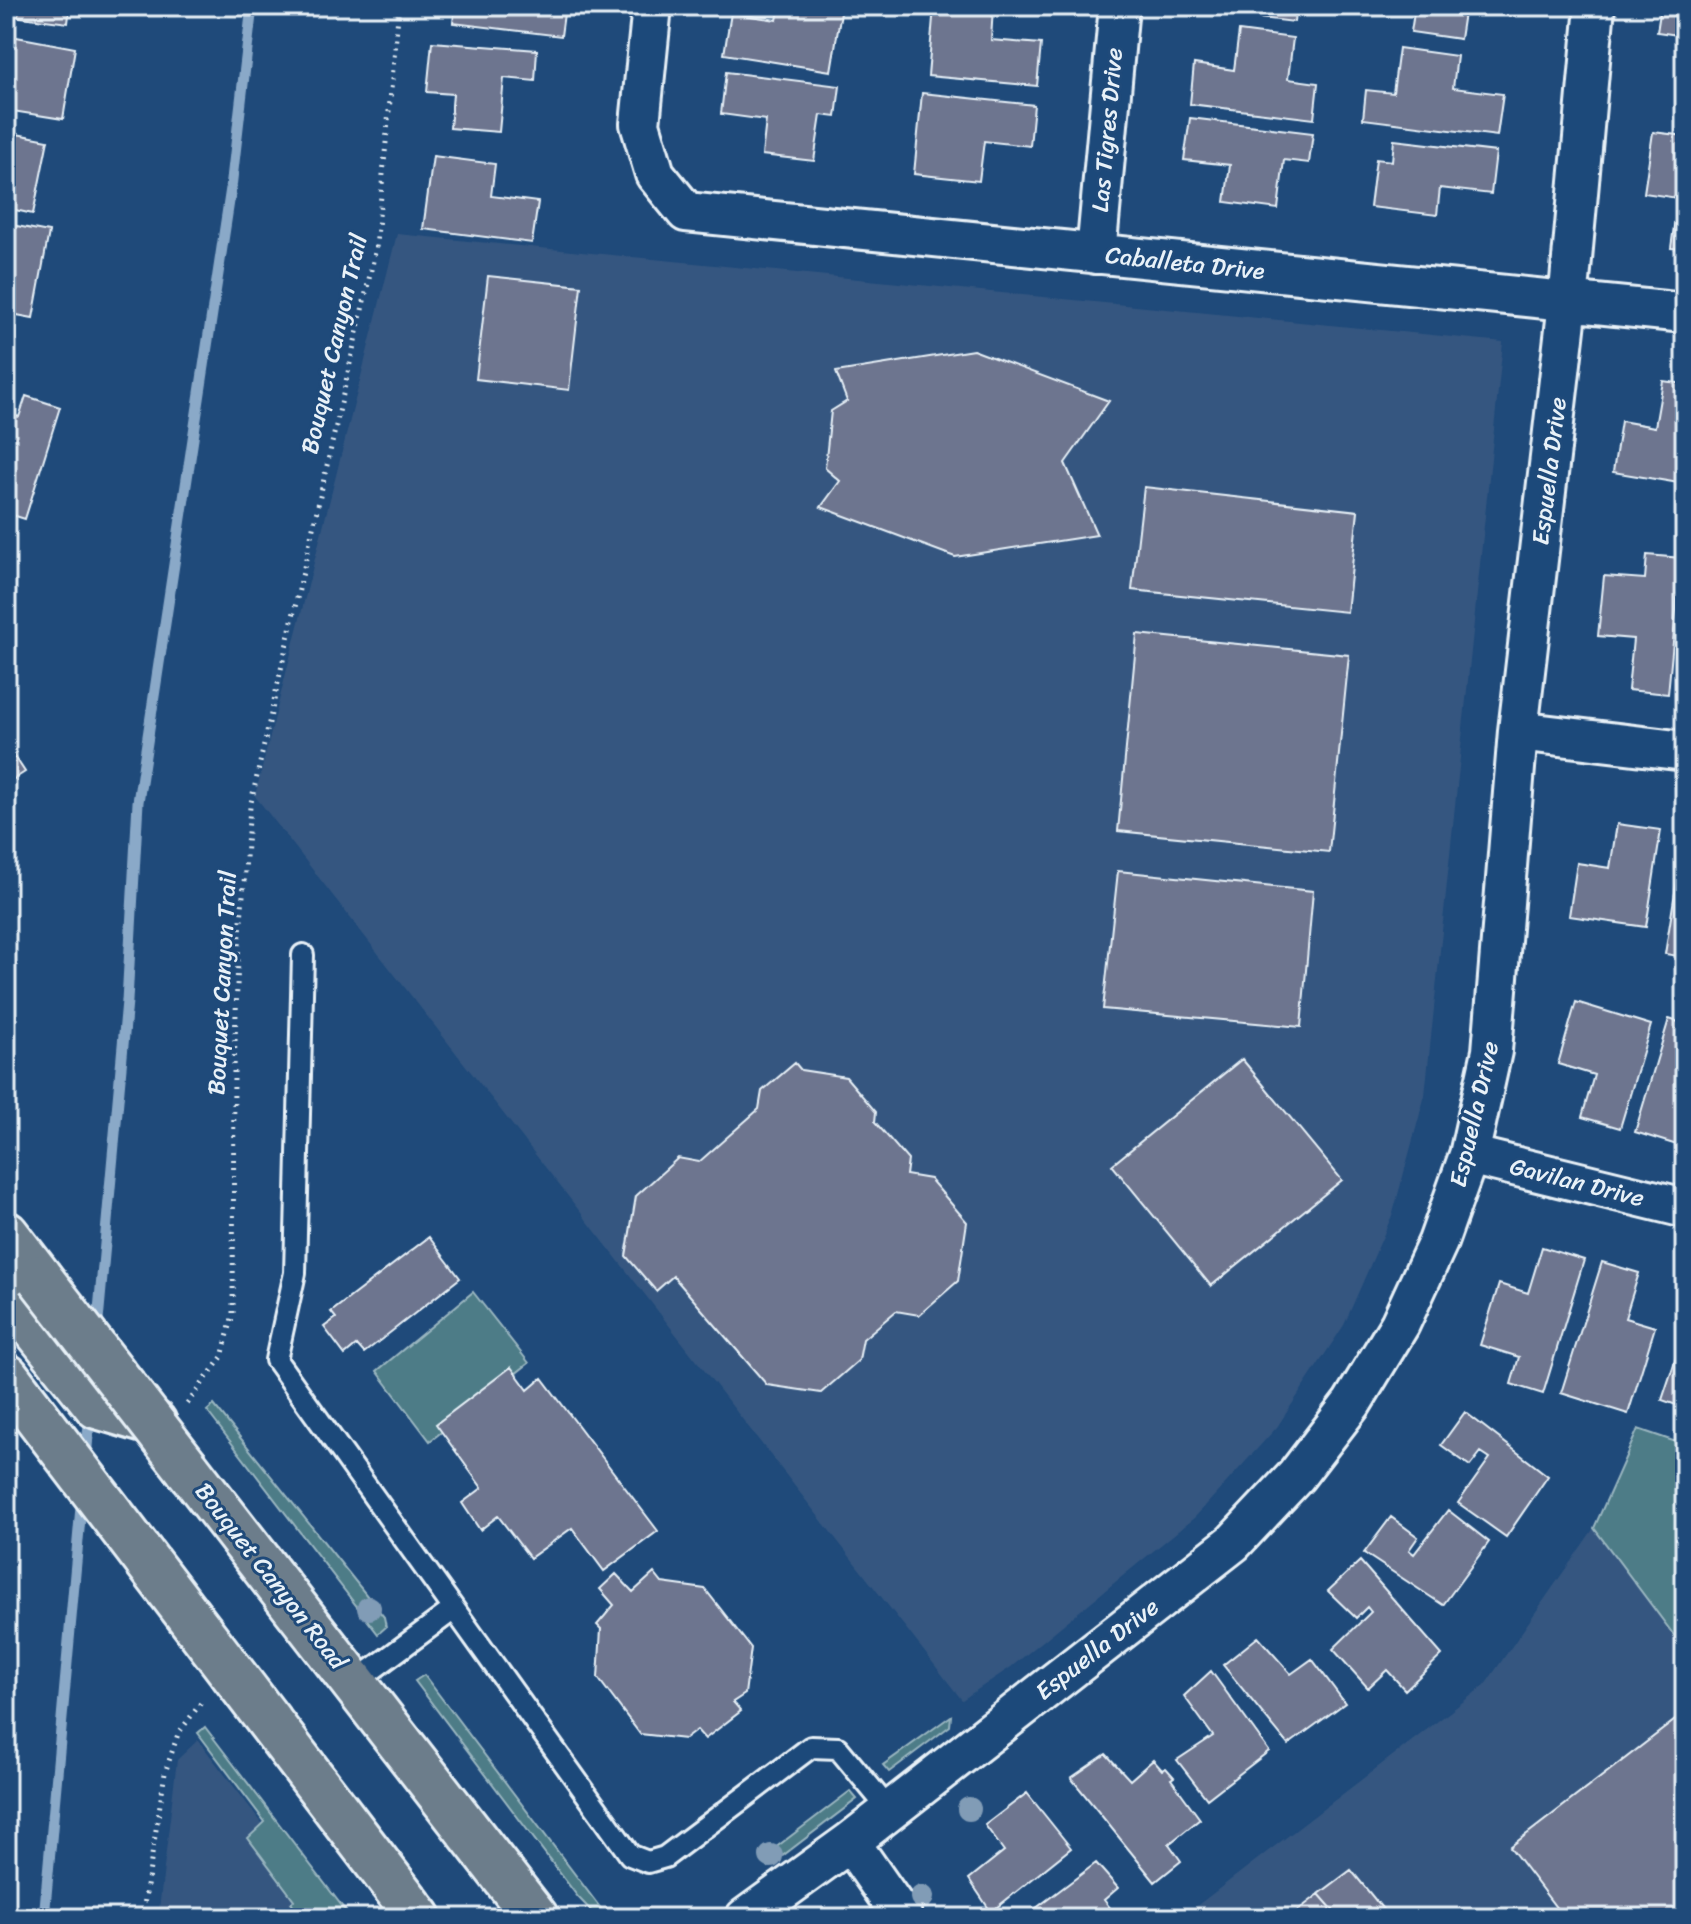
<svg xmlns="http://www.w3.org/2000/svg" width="1691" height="1924" font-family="Sriracha,sans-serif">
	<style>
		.built { fill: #365780 }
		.green { fill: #4d7c87; stroke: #9ab6c0; stroke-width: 2 }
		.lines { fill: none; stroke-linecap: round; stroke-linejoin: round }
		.stream { stroke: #8aa9c8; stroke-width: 11 }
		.building { fill: #6d758f; stroke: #e8f1f8; stroke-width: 2 }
		.lane-casing { stroke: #e8f1f8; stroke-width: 26 }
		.street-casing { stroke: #e8f1f8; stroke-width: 44 }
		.primary-casing { stroke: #e8f1f8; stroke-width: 50 }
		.path { stroke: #e8f1f8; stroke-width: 5; stroke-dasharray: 2 6; stroke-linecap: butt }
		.lane { stroke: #1f4a7a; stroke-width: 20 }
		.street { stroke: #1f4a7a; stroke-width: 38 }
		.primary { stroke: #6c7d8b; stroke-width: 44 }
		.primary-bridge-casing { stroke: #e8f1f8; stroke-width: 50; stroke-linecap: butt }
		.primary-bridge { stroke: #6c7d8b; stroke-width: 44 }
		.tree { fill: #819cb6 }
		.labels { text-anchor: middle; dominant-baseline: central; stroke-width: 6; stroke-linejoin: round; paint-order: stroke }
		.street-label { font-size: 24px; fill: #e8f1f8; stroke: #1f4a7a }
	</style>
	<rect width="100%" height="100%" fill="#1f4a7a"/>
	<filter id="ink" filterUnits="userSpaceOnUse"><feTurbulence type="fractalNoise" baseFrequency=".0125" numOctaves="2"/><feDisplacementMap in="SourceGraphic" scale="16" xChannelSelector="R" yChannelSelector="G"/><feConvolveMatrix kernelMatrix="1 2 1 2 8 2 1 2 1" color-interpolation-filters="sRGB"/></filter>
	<g filter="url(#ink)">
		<path class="built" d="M397 234 1503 342 1425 1095 1393 1213 1344 1325 1277 1427 1195 1517 1011 1667 962 1700 255 796Z
			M1594 1528 1685 1650V1918H1181L1485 1685Z
			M198 1740 335 1918H158L177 1760Z"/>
		<path class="green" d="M473 1292 529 1363 430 1441 377 1371Z
			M214 1405 384 1617 386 1627 378 1634 207 1411Z
			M1638 1429 1685 1445V1650L1594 1528Z
			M424 1675 608 1918H598L578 1897 415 1681Z
			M951 1716 950 1726 889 1772 883 1765Z
			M205 1727 351 1918H303L291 1903 294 1900 248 1838 265 1822 198 1733Z
			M850 1791 857 1799 768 1867 762 1858Z"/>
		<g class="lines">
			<path class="stream" d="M97 1332 127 1001 138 802 231 188 252 6
				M86 1459 90 1412
				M44 1918 82 1496"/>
		</g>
		<path class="building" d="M6 6H70L68 23 6 15Z
			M455 6H565L561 36 453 23Z
			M780 6H842L831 71 724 54 731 13 777 20Z
			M934 6 993 7 991 40 1041 44 1037 86 928 76Z
			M1244 6H1296L1294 22 1243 16Z
			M1415 6H1465L1460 39 1411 32Z
			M1661 6H1685V36L1657 32Z
			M1239 31 1293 38 1288 79 1318 83 1314 119 1190 104 1194 64 1234 70Z
			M6 35 75 48 63 119 6 110Z
			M432 42 537 50 535 81 504 78 499 132 450 128 453 94 427 92Z
			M1399 48 1457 56 1453 88 1503 94 1497 136 1363 119 1366 90 1393 93Z
			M726 72 840 86 836 117 821 115 814 161 762 155 766 120 721 114Z
			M922 93 1034 105 1030 146 984 141 979 181 914 174Z
			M1190 118 1313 133 1309 163 1284 160 1278 209 1225 202 1230 165 1184 160Z
			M6 132 48 140 33 214 6 208Z
			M1653 132 1685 136V249L1671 248 1678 198 1644 193Z
			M1394 140 1496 152 1491 194 1440 188 1437 215 1370 207 1376 159 1392 161Z
			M433 156 495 164 491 196 538 202 532 243 423 229Z
			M6 224 49 232 33 318 6 313Z
			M488 276 581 286 569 390 476 379Z
			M973 350 1109 401 1065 463 1097 535 955 557 821 507 840 481 825 468 831 411 847 401 836 372Z
			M1663 381 1685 384V484L1613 472 1621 421 1655 427Z
			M26 396 60 407 25 519 6 513V413L19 417Z
			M1144 487 1358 511 1347 612 1132 590Z
			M1647 555 1681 558 1668 694 1628 690 1633 639 1598 636 1604 576 1645 579Z
			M1137 634 1349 655 1329 852 1118 831Z
			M6 743 25 772 6 784Z
			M1617 824 1661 830 1646 927 1569 916 1577 863 1610 868Z
			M1685 831V957L1665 954Z
			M1118 871 1313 891 1301 1027 1103 1009Z
			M1576 1002 1651 1025 1620 1128 1582 1117 1594 1075 1558 1064Z
			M1669 1019 1685 1024V1120L1677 1145 1635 1132Z
			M1242 1059 1342 1180 1211 1286 1112 1165Z
			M795 1063 801 1070 846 1077 876 1112 875 1122 908 1160 906 1175 930 1179 967 1222 958 1281 919 1315 896 1311 863 1339 859 1360 821 1393 767 1385 673 1276 656 1291 626 1256 636 1196 678 1158 699 1162 759 1109 762 1091Z
			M429 1237 460 1278 364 1353 357 1345 345 1355 324 1327 336 1318 331 1312Z
			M1542 1247 1584 1260 1543 1394 1511 1384 1519 1357 1480 1345 1499 1284 1528 1293Z
			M1602 1262 1639 1273 1625 1318 1655 1327 1628 1414 1561 1393Z
			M1679 1349 1685 1351V1408L1662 1400Z
			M511 1367 528 1390 542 1378 658 1531 604 1571 572 1528 530 1558 498 1516 480 1530 462 1503 482 1488 436 1424Z
			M1465 1412 1548 1476 1506 1537 1458 1503 1490 1458 1481 1452 1470 1466 1441 1445Z
			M1448 1510 1489 1542 1443 1605 1364 1553 1391 1517 1418 1537 1409 1550 1414 1554Z
			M1360 1561 1442 1655 1405 1690 1387 1670 1368 1688 1333 1649 1371 1612 1367 1607 1356 1618 1328 1591Z
			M654 1573 662 1583 705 1589 751 1648 745 1694 733 1702 741 1711 705 1739 697 1730 685 1739 640 1734 598 1678 601 1629 597 1625 614 1605 600 1589 616 1574 633 1592Z
			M1258 1637 1291 1674 1312 1659 1345 1703 1288 1745 1223 1665Z
			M1211 1671 1269 1751 1207 1799 1177 1760 1213 1736 1184 1696Z
			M1683 1714 1685 1717V1918H1564L1510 1847Z
			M1106 1754 1130 1780 1153 1760 1162 1770 1166 1768 1174 1777 1171 1779 1200 1819 1169 1844 1181 1861 1155 1882 1071 1778Z
			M1027 1793 1071 1848 991 1912 969 1879 1004 1851 985 1825Z
			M1096 1863 1118 1888 1104 1900 1118 1918H1023Z
			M1351 1870 1390 1918H1340L1319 1894Z
			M1319 1894 1340 1918H1288Z"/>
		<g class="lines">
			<defs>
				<path id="lane" d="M303 955 295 1273 276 1360 630 1855 648 1862 665 1857 811 1747 838 1748 890 1811
					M354 1683 454 1609"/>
				<path id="street" d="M652 6 640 124 655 174 686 212 1685 313
					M1096 254 1119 6
					M1518 731 1685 751
					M1469 1155 1685 1208
					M850 1842 903 1918
					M745 1918 850 1842 1233 1543 1296 1476 1352 1403 1400 1324 1438 1242 1469 1155 1492 1051 1518 731 1568 303 1595 6"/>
				<path id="primary" d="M6 1234 39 1277
					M6 1292 97 1406 154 1423
					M6 1376 419 1918
					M187 1468 536 1918"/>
			</defs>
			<use href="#lane" class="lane-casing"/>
			<use href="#street" class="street-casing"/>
			<use href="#primary" class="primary-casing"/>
			<path class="path" d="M187 1404 222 1357 233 1314 234 1068 238 959 250 807 376 248 399 6
				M142 1918 165 1773 178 1734 203 1700"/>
			<use href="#lane" class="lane"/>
			<use href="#street" class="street"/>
			<use href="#primary" class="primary"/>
			<defs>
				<path id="primary-bridge" d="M39 1277 187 1468"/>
			</defs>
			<use href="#primary-bridge" class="primary-bridge-casing"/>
			<use href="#primary-bridge" class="primary-bridge"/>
		</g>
		<g class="tree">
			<circle cx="369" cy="1608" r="12"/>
			<circle cx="969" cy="1809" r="12"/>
			<circle cx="771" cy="1856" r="12"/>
			<circle cx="922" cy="1897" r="12"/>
		</g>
	</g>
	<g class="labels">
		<g class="street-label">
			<text transform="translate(1107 130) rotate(-85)">Las Tigres Drive</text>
			<text transform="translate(1185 263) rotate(6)">Caballeta Drive</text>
			<text transform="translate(334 344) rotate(-77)">Bouquet Canyon Trail</text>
			<text transform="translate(1549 471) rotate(-83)">Espuella Drive</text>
			<text transform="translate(222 983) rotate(-87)">Bouquet Canyon Trail</text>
			<text transform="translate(1474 1114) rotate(-77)">Espuella Drive</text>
			<text transform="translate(1577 1182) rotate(14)">Gavilan Drive</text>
			<text transform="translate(271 1576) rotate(52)">Bouquet Canyon Road</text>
			<text transform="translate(1097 1649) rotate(-38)">Espuella Drive</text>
		</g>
	</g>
	<rect width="1691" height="1924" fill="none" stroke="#1f4a7a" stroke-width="32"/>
	<rect x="16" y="16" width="1659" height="1892" fill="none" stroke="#e8f1f8" stroke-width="3" filter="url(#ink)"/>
</svg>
